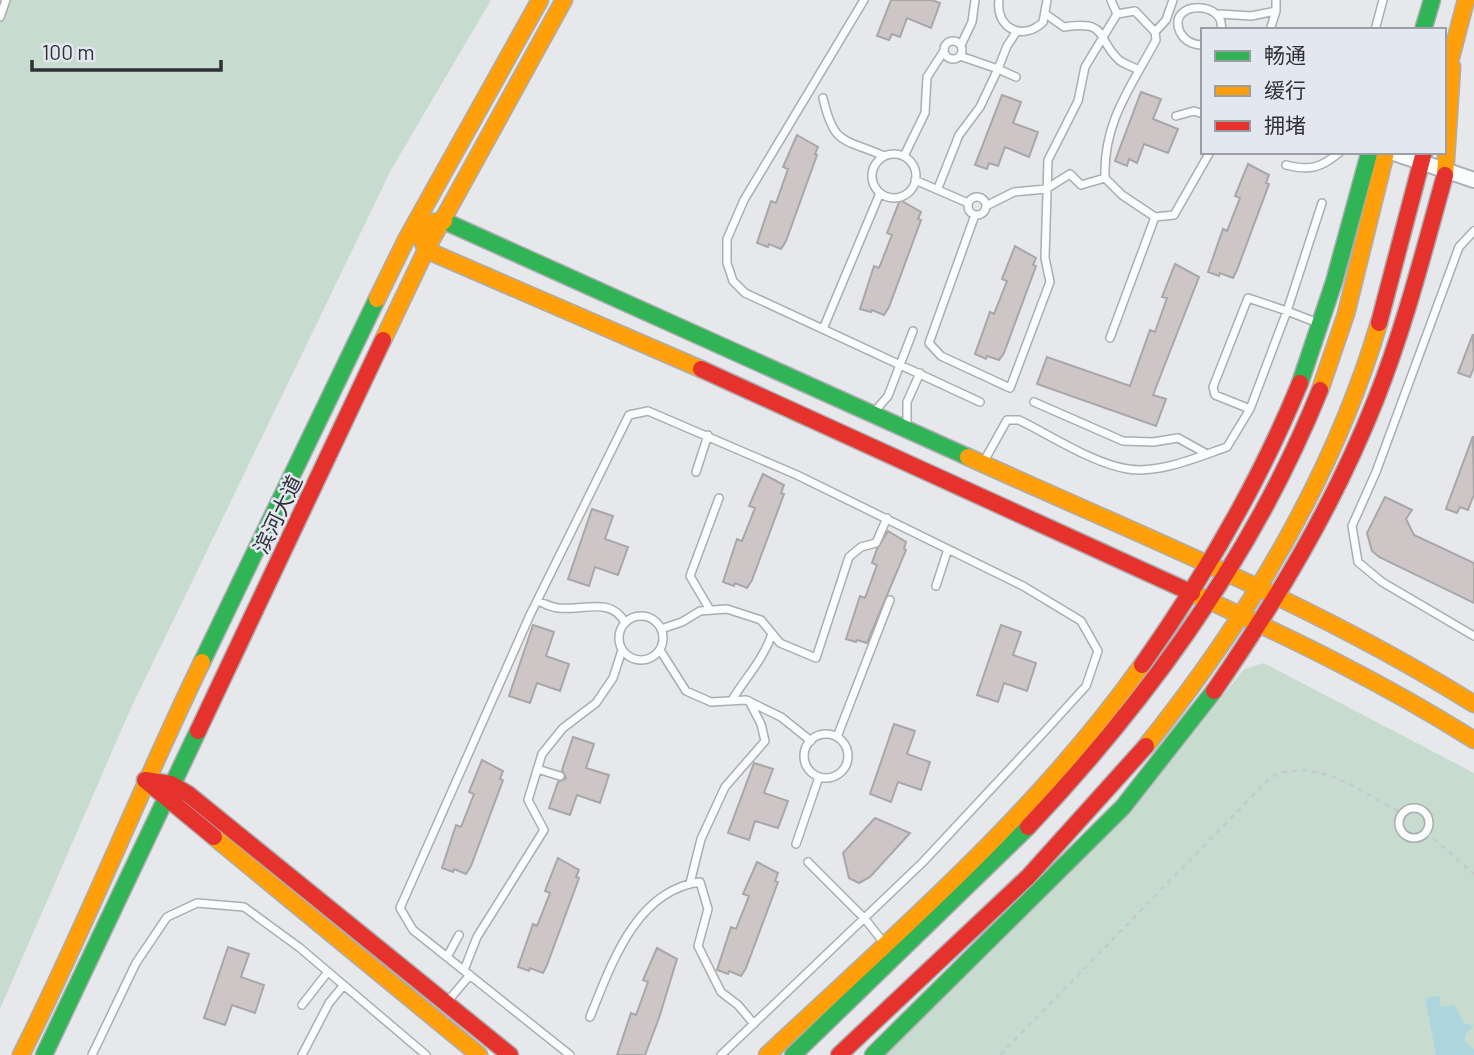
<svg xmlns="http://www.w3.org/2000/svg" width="1474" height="1055" font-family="Barlow,'Noto Sans SC',sans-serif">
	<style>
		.green { fill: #c7dcce }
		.water { fill: #add5dd }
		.building { fill: #cec5c7; stroke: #a8a7a8; stroke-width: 2 }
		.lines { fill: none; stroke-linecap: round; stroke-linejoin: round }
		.lane-casing { stroke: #abadb0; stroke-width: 10 }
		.street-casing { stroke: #abadb0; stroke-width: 18 }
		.fast-casing { stroke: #abadb0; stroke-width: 19 }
		.slow-casing { stroke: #abadb0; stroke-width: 19 }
		.jam-casing { stroke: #abadb0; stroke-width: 19 }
		.path { stroke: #c8c9cb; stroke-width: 2.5; stroke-dasharray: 5 5; stroke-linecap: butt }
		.lane { stroke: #fbfcfc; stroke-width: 7 }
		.street { stroke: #fbfcfc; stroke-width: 14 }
		.fast { stroke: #30b455; stroke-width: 16 }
		.slow { stroke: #ff9f0a; stroke-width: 16 }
		.jam { stroke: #e5322d; stroke-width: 16 }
		.labels { text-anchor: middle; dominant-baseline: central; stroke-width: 5; stroke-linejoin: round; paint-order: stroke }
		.street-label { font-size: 21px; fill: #2f3034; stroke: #e2e7f0 }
	</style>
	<rect width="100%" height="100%" fill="#e6e8ec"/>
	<path class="green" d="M0 0H491L391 170 131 708 0 1009Z
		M1264 663 1474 773V1055H885L1138 803 1244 669Z"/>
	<path class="water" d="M1440 996V1007L1454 1005 1465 1024 1474 1025 1465 1035V1042L1474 1049V1055H1436L1425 998Z"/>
	<path class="building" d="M891 0H932L940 3 931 28 907 18 900 37 892 34 889 40 877 36Z
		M1141 92 1161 99 1153 119 1178 129 1168 153 1144 144 1137 163 1129 159 1127 166 1115 161Z
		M1002 95 1021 102 1013 123 1038 132 1029 157 1005 147 998 166 989 163 987 169 975 165Z
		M797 135 818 147 815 154 817 155 786 241 781 249 769 244 768 247 757 243 771 201 776 203 788 169 783 167Z
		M1248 164 1269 175 1266 183 1269 184 1237 270 1233 278 1220 273 1219 276 1208 272 1223 229 1227 231 1240 198 1235 196Z
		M900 200 921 212 918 219 921 220 889 307 884 315 872 310 871 312 860 309 874 266 879 268 892 235 887 233Z
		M1015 246 1036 258 1033 265 1036 266 1004 353 999 360 987 356 986 359 975 354 990 312 994 314 1007 281 1002 279Z
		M1175 264 1199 277 1153 395 1166 399 1156 426 1037 384 1047 357 1130 386 1150 330 1155 332 1167 298 1162 297Z
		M1473 334 1474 367 1470 377 1458 373Z
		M1473 436 1474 494 1468 510 1460 507 1457 513 1446 509Z
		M763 474 784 485 781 493 784 494 752 580 747 588 735 583 734 586 723 582 737 539 742 541 755 508 749 506Z
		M1385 497 1412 510 1406 519 1414 535 1474 563V603L1379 557 1372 551 1367 533Z
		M592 509 613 516 605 539 628 547 618 575 595 567 589 586 568 579Z
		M888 531 906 542 904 549 906 550 867 643 857 640 856 642 846 639 860 596 865 598 877 565 872 563 877 549Z
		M533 625 554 632 546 656 569 664 560 691 537 683 530 703 509 696Z
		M1001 625 1021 632 1013 655 1036 663 1027 691 1004 683 998 702 977 695Z
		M894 724 915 731 907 754 930 762 921 790 898 782 891 802 870 794Z
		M573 737 594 744 586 768 609 775 600 803 577 795 570 815 549 808 558 782 566 778 562 770Z
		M482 760 503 771 500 779 503 780 471 866 466 874 454 869 453 872 442 868 456 825 461 827 474 794 469 792Z
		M754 763 773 769 764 793 788 801 778 828 755 821 749 840 728 833Z
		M875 818 910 833 870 877 859 883 849 878 843 853Z
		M558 858 579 870 576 877 579 878 547 965 543 973 530 968 529 971 518 967 533 924 537 926 550 893 545 891Z
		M757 862 778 873 775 881 778 882 746 968 741 976 729 971 728 974 717 970 731 927 736 929 749 896 743 894Z
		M228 947 249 954 241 977 264 985 255 1013 232 1005 225 1025 204 1018Z
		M657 948 677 959 659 1018 645 1055H617L631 1013 636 1015 648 982 643 980Z"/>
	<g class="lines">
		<defs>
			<path id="lane" d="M864 0 744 200 727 239V263L733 281 745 293 980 402
				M999 0C995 28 1023 42 1043 22L1047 0
				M1173 0 1166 20 1155 32 1156 40C1131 87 1103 122 1105 178L1122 195 1155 217 1174 215 1210 152
				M1117 14 1135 11 1155 32
				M1220 14 1251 16 1276 11V0
				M1047 15 1064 27C1110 20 1095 38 1119 60 1124 64 1133 67 1139 70
				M0 17 6 0
				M1270 30 1276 11
				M1375 30 1383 0
				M944 50a9 9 0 1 1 18 0a9 9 0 1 1-18 0Z
				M961 45 972 22 975 0
				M1203 45C1193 45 1185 42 1180 32 1166 0 1227 0 1221 30
				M1016 77 998 69 1007 46 1017 31
				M823 98C834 146 843 138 884 156
				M1176 116 1194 111 1203 114
				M872 176a22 22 0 1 1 44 0a22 22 0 1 1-44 0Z
				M904 156 925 113 927 77 944 51
				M1286 165C1310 171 1321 168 1340 152
				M915 180 968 203
				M938 188 959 135 980 107 998 69 960 56
				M968 206a9 9 0 1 1 18 0a9 9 0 1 1-18 0Z
				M986 206 1014 192 1046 189 1070 174 1081 185 1105 178
				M975 215 929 343 941 356 1010 388 1050 282 1045 258 1048 160 1078 101 1085 67 1117 14 1111 0
				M1474 231 1459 247 1376 472 1352 526 1358 562 1382 582 1474 636
				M1248 298 1287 311 1250 409 1215 395 1213 387Z
				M1318 323 1287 311 1322 203
				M823 329 880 193
				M1110 338 1155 217
				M1034 402 1123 441 1153 442 1178 438 1207 454
				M875 411 888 396 913 331
				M907 425V402L920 373
				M983 463 1007 420H1019C1050 435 1094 464 1128 469 1159 474 1198 457 1227 447L1250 409
				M696 472 708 435
				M936 586 948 549
				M537 601C544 603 552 608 559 608 582 611 612 596 625 623
				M710 610 690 576 719 498
				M619 638a22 22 0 1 1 44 0a22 22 0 1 1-44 0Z
				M661 629 682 622 700 611 727 609 761 620 780 643 816 658 849 557 861 547 876 543 887 518
				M660 650 686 691 711 702 746 700 781 717 811 741
				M732 700C746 677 763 660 772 634
				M804 756a22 22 0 1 1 44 0a22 22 0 1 1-44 0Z
				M837 737 890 600
				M537 769 560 776
				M1399 823a15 15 0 1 1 30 0a15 15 0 1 1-30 0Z
				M796 844 819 777
				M808 862 865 919 884 943
				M690 883 701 839 725 787 765 741 761 724 749 701
				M447 957 459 935
				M464 970 477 937 544 830 528 800 542 754 563 728 596 703 613 678 622 650
				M447 1002 470 975
				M302 1005 327 973
				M590 1017C611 965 636 890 700 882L708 909 698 946 721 992 738 1005 754 1024
				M92 1055 136 963 167 917 197 903 244 907 300 948 426 1055
				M302 1055 329 1003 343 986
				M570 1055 413 930 400 908 530 615 629 415 648 411 797 475 1023 586 1081 621 1098 651 1086 686 1046 730 923 862 721 1055"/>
			<path id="street" d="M1391 152 1474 180"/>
			<path id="fast" d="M1423 30 1432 0
				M444 221 968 457
				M1300 383 1334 282 1369 154
				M202 662 377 299
				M44 1055 198 731
				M793 1055 1028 827
				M873 1055 1123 807 1214 691"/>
			<path id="slow" d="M1444 84 1466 0
				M1445 175 1452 67
				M444 221 415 224 426 250 701 369
				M377 299 406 240 540 0
				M383 340 426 250 564 0
				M1320 390 1346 314 1386 152
				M968 457C1139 535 1315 604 1474 704
				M1192 593C1291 638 1382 682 1474 740
				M1146 746C1247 620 1333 478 1379 323
				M214 837 479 1055
				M21 1055C86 926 139 792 202 662
				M767 1055C898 932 1037 813 1142 665"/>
			<path id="jam" d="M1379 323 1424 152
				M701 369 1192 593
				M1142 665C1204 577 1259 483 1300 383
				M1214 691C1278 598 1334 505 1376 399 1405 326 1424 250 1445 175
				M198 731 383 340
				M1028 827C1149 699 1254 554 1320 390
				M214 837 145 780 171 784 188 794 510 1055
				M839 1055 1028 877 1146 746"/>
		</defs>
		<use href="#lane" class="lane-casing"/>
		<use href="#street" class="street-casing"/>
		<use href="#fast" class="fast-casing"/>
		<use href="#slow" class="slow-casing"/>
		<use href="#jam" class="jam-casing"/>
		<path class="path" d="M1426 832 1474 874
			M1000 1055 1271 777C1319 755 1360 793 1403 813"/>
		<use href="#lane" class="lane"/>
		<use href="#street" class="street"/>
		<use href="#fast" class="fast"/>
		<use href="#slow" class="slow"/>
		<use href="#jam" class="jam"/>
	</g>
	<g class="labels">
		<g class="street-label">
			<text transform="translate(277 514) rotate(-64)">滨河大道</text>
		</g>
	</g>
	<rect x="1201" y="28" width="245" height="126" fill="#e2e7f0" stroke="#9a9ea5" stroke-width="2"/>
	<rect x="1215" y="51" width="35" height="10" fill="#30b455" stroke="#9a9ea5" stroke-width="2"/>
	<text x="1264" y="63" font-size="21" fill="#2f3034">畅通</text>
	<rect x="1215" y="86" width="35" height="10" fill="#ff9f0a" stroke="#9a9ea5" stroke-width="2"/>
	<text x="1264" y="98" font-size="21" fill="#2f3034">缓行</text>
	<rect x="1215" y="121" width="35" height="10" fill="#e5322d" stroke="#9a9ea5" stroke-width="2"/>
	<text x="1264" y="133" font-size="21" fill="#2f3034">拥堵</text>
	<path d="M32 60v10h189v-10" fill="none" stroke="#2f3034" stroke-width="3.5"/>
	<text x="42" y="60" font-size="21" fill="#2f3034" stroke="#e2e7f0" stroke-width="5" paint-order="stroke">100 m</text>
</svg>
